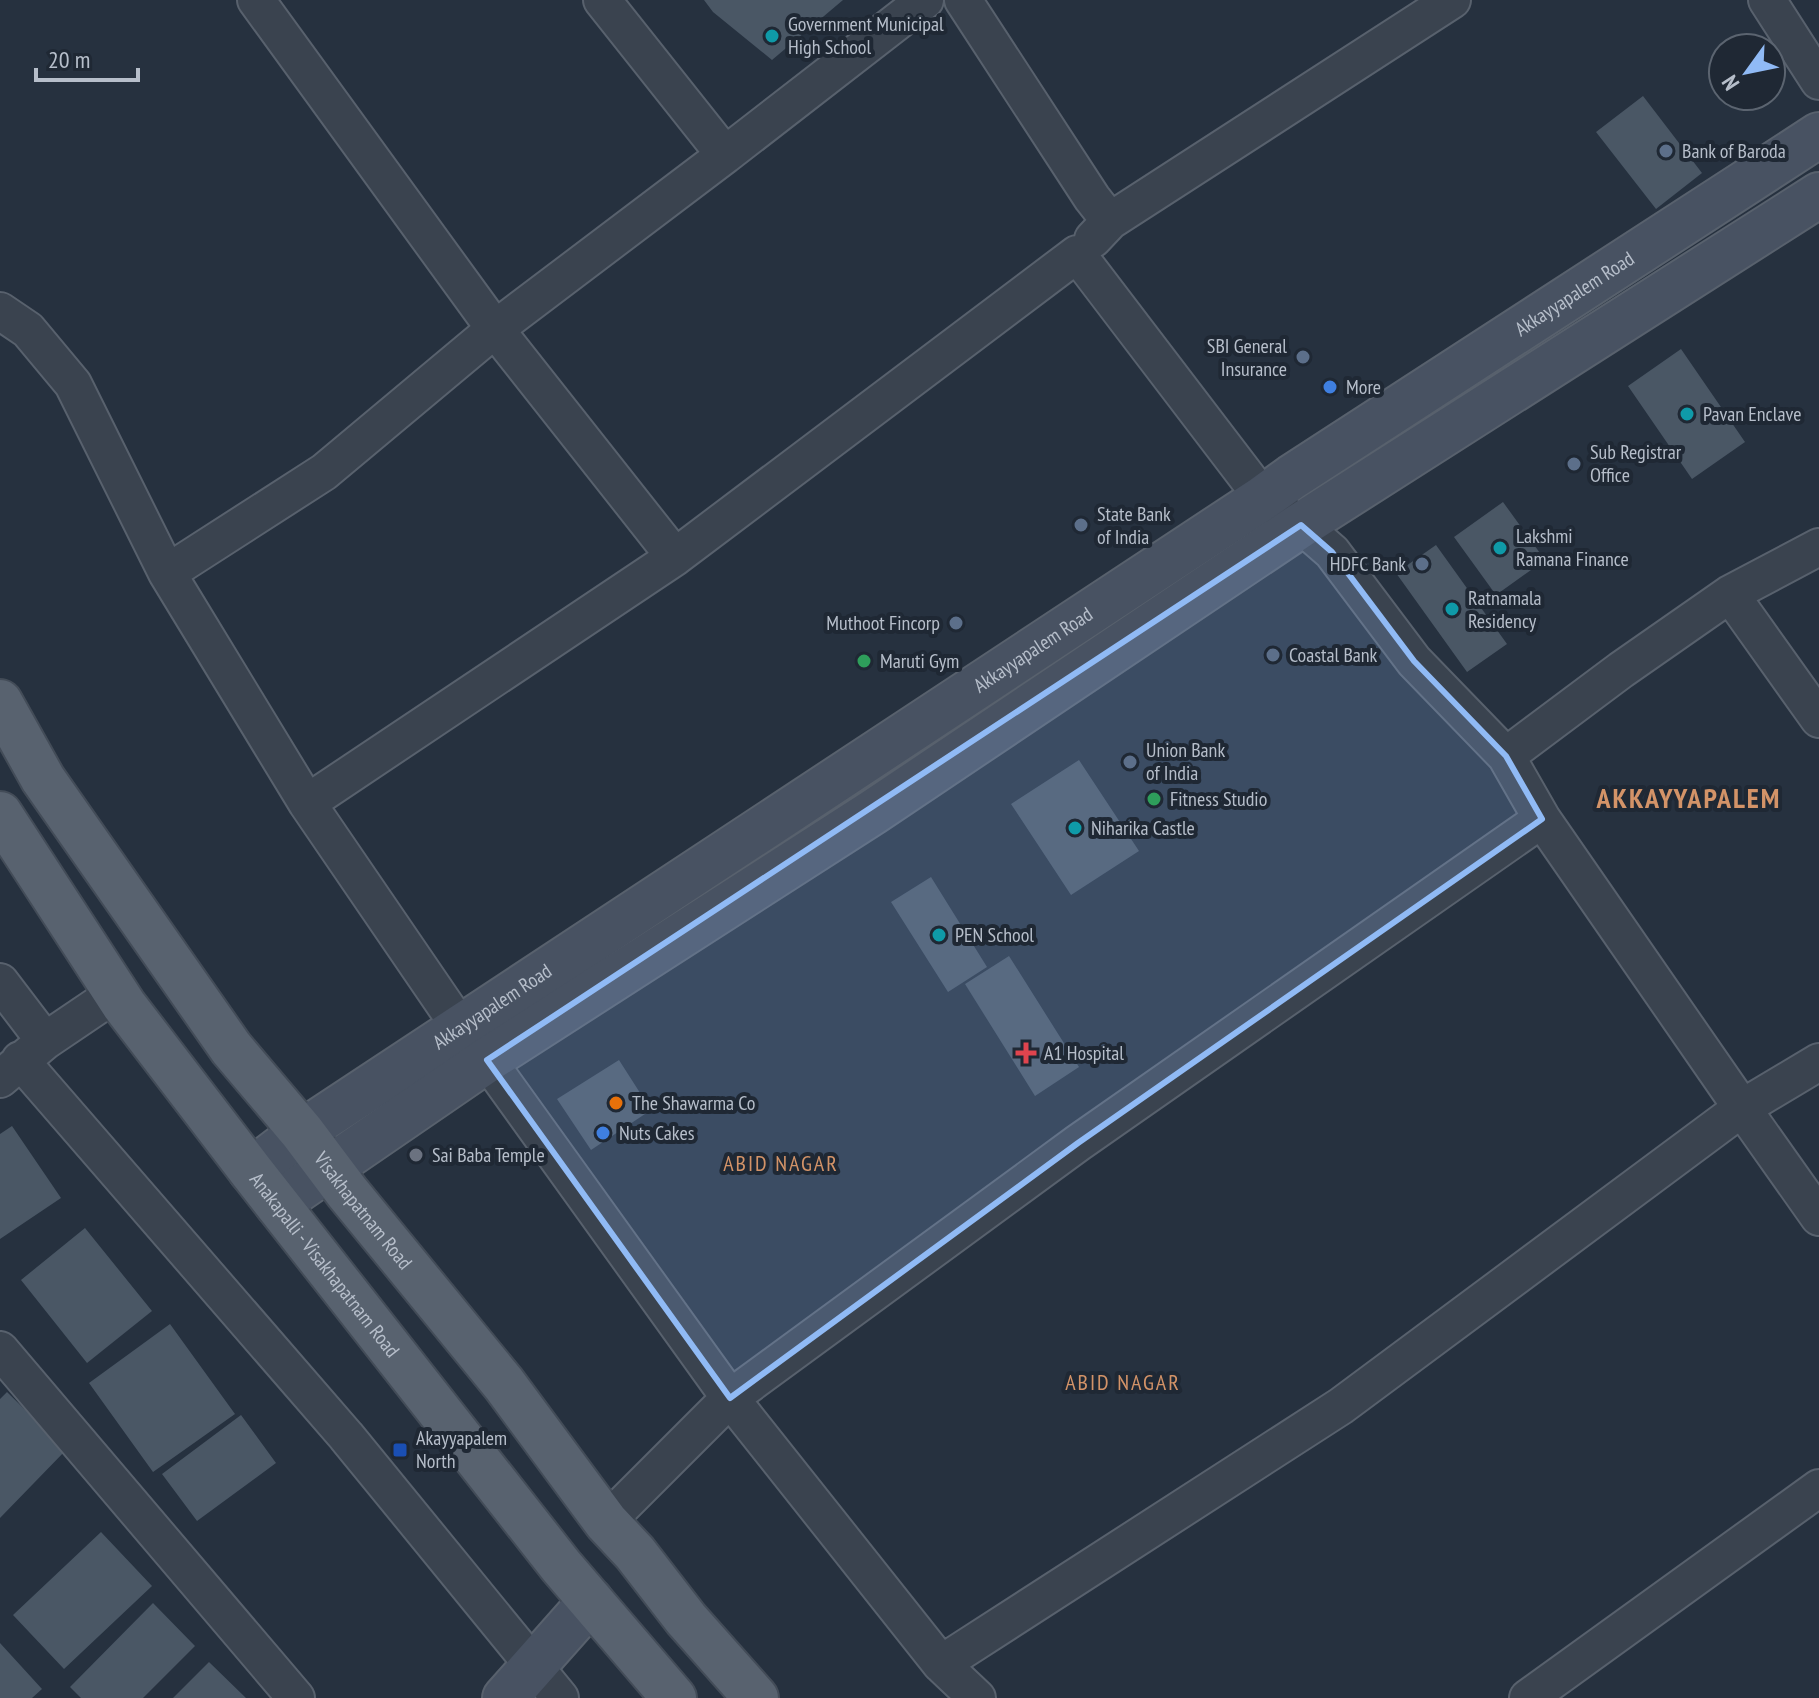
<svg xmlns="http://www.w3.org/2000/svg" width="1819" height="1698" font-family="'PT Sans Narrow',sans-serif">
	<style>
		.building { fill: #4a5765 }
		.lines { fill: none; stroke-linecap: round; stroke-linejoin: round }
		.minor-casing { stroke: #58616d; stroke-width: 40 }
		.secondary-casing { stroke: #58616d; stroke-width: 48 }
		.primary-casing { stroke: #434c58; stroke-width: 48 }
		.minor { stroke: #3a434f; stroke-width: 36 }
		.secondary { stroke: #485262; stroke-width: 44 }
		.primary { stroke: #58626f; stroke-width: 44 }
		.marked { fill: #90baf5; fill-opacity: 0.2; stroke: #90baf5; stroke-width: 6; stroke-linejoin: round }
		.culture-dot { fill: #0f9aa8; stroke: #1f2834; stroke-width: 3 }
		.service-dot { fill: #5c6f8a; stroke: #1f2834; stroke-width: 3 }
		.shop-dot { fill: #3f7fe0; stroke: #1f2834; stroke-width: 3 }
		.leisure-dot { fill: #2e9e5b; stroke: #1f2834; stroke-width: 3 }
		.health-dot { fill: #e0444e; stroke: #1f2834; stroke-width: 3 }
		.food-dot { fill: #e8710a; stroke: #1f2834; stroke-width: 3 }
		.worship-dot { fill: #6b7280; stroke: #1f2834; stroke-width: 3 }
		.transit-dot { fill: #1a4fb4; stroke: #1f2834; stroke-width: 3 }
		.labels { text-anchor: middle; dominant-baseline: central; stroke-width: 8; stroke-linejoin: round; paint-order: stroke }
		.poi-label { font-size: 20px; fill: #b6beca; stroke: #1f2834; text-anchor: start }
		.street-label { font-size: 20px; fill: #b6beca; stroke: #1f2834 }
		.neighbourhood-label { font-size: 22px; letter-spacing: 2px; fill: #d39368; stroke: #1f2834 }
		.district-label { font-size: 28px; font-weight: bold; letter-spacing: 2px; fill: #d39368; stroke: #1f2834 }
	</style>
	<rect width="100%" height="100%" fill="#26313f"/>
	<path class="building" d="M704 0H843L772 60 713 12Z
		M1643 96 1702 173 1656 209 1596 132Z
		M1681 349 1745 442 1692 479 1628 386Z
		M1503 502 1545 560 1496 595 1454 537Z
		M1436 545 1507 644 1467 672 1396 573Z
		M1079 760 1139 851 1071 895 1011 804Z
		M931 877 987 967 948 992 891 902Z
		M1009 956 1079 1067 1035 1096 965 984Z
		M619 1060 651 1110 591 1150 557 1099Z
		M12 1126 61 1198 0 1239V1134Z
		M85 1228 152 1311 87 1363 21 1280Z
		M170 1324 235 1414 153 1472 89 1383Z
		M7 1392 66 1450 0 1518V1399Z
		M241 1415 276 1463 197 1521 162 1474Z
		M101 1532 152 1586 64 1669 13 1615Z
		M153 1603 195 1646 143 1698H81L70 1687Z
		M0 1643 42 1689 32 1698H0Z
		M209 1662 246 1698H173Z"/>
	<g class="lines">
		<defs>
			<path id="minor" d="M256 0 495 329 675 557 1077 254 1263 498 1301 525 1332 552 1414 661 1506 756 1542 819 1078 1143 730 1398 606 1522
				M602 0 725 155 925 0
				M963 0 1092 198 1110 221 1093 239
				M1767 0 1819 81
				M1110 221 1452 0
				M0 311 28 330 73 384 167 573
				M1730 594 1819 719
				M1506 756 1621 670 1730 594 1819 547
				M307 803 167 573 324 472 495 329 725 155
				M0 982 45 1041
				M460 1027 307 803 675 557
				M20 1060 346 1436 560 1698
				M487 1060 730 1398 941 1664 1341 1406 1742 1108 1542 819
				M1819 1062 1742 1108 1819 1217
				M0 1079 45 1041 116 993
				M0 1350 296 1698
				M941 1664 977 1698
				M1528 1698 1819 1488"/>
			<g id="secondary">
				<path id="s1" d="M251 1171 302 1132 1263 498 1292 477 1819 135"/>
				<path d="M277 1204 487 1060 873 812 1301 525 1819 195"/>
				<path d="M505 1698 591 1601"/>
			</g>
			<g id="primary">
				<path id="s2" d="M0 702 43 779 231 1048 302 1132 347 1192 504 1384 606 1522 635 1553 686 1619 756 1698"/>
				<path id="s3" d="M0 814 124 1005 251 1171 561 1566 674 1698"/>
			</g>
		</defs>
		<use href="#minor" class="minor-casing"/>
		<use href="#secondary" class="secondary-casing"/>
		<use href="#primary" class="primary-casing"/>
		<use href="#minor" class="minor"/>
		<use href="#secondary" class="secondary"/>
		<use href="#primary" class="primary"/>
	</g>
	<path class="marked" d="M1301 525 1332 552 1414 661 1506 756 1542 819 1078 1143 730 1398 487 1060Z"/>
	<g class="culture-dot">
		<circle cx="772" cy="36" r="8"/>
		<circle cx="1687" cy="414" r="8"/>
		<circle cx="1500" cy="548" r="8"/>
		<circle cx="1452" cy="609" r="8"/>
		<circle cx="1075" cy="828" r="8"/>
		<circle cx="939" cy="935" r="8"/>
	</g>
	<g class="service-dot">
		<circle cx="1666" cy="151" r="8"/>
		<circle cx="1303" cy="357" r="8"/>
		<circle cx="1574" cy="464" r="8"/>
		<circle cx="1081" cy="525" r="8"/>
		<circle cx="1422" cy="564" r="8"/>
		<circle cx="956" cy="623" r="8"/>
		<circle cx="1273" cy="655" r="8"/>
		<circle cx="1130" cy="762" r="8"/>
	</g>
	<g class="shop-dot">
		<circle cx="1330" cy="387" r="8"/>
		<circle cx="603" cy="1133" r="8"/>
	</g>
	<g class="leisure-dot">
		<circle cx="864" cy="661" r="8"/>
		<circle cx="1154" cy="799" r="8"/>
	</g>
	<path class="health-dot" d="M1022 1041h8v8h8v8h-8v8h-8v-8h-8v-8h8z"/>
	<circle class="food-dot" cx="616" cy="1103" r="8"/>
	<circle class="worship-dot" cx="416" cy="1155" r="8"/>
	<rect class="transit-dot" x="392" y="1442" width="16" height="16" rx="4"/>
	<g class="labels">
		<g class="poi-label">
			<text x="788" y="24">Government Municipal<tspan x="788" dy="23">High School</tspan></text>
			<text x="1682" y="151">Bank of Baroda</text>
			<text x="1287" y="346" text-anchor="end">SBI General<tspan x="1287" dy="23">Insurance</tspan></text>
			<text x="1346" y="387">More</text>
			<text x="1703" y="414">Pavan Enclave</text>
			<text x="1590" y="452">Sub Registrar<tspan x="1590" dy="23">Office</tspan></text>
			<text x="1097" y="514">State Bank<tspan x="1097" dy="23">of India</tspan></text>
			<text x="1516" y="536">Lakshmi<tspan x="1516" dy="23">Ramana Finance</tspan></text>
			<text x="1406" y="564" text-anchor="end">HDFC Bank</text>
			<text x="1468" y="598">Ratnamala<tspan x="1468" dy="23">Residency</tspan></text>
			<text x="940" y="623" text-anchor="end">Muthoot Fincorp</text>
			<text x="1289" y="655">Coastal Bank</text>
			<text x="880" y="661">Maruti Gym</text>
			<text x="1146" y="750">Union Bank<tspan x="1146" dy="23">of India</tspan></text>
			<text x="1170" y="799">Fitness Studio</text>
			<text x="1091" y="828">Niharika Castle</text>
			<text x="955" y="935">PEN School</text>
			<text x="1044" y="1053">A1 Hospital</text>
			<text x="632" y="1103">The Shawarma Co</text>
			<text x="619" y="1133">Nuts Cakes</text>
			<text x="432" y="1155">Sai Baba Temple</text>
			<text x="416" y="1438">Akayyapalem<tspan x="416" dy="23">North</tspan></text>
		</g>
		<g class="street-label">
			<text stroke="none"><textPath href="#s1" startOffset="1588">Akkayyapalem Road</textPath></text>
			<text stroke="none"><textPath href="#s1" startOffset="940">Akkayyapalem Road</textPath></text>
			<text stroke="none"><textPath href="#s1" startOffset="292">Akkayyapalem Road</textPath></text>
			<text stroke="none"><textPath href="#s2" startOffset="626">Visakhapatnam Road</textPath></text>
			<text stroke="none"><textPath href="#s3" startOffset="556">Anakapalli - Visakhapatnam Road</textPath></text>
		</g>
		<g class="neighbourhood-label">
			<text x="781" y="1163">ABID NAGAR</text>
			<text x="1123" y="1382">ABID NAGAR</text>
		</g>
		<g class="district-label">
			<text x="1689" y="797">AKKAYYAPALEM</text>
		</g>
	</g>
	<g transform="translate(1747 72) rotate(237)"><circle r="38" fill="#1f2834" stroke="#5b6470" stroke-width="2"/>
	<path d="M0-6L14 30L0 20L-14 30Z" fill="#90baf5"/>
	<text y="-12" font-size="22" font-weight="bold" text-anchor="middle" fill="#b6beca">N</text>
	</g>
	<path d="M36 68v12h102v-12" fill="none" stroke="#b6beca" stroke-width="4"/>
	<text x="48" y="68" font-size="24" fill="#b6beca" stroke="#1f2834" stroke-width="6" paint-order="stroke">20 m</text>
</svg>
